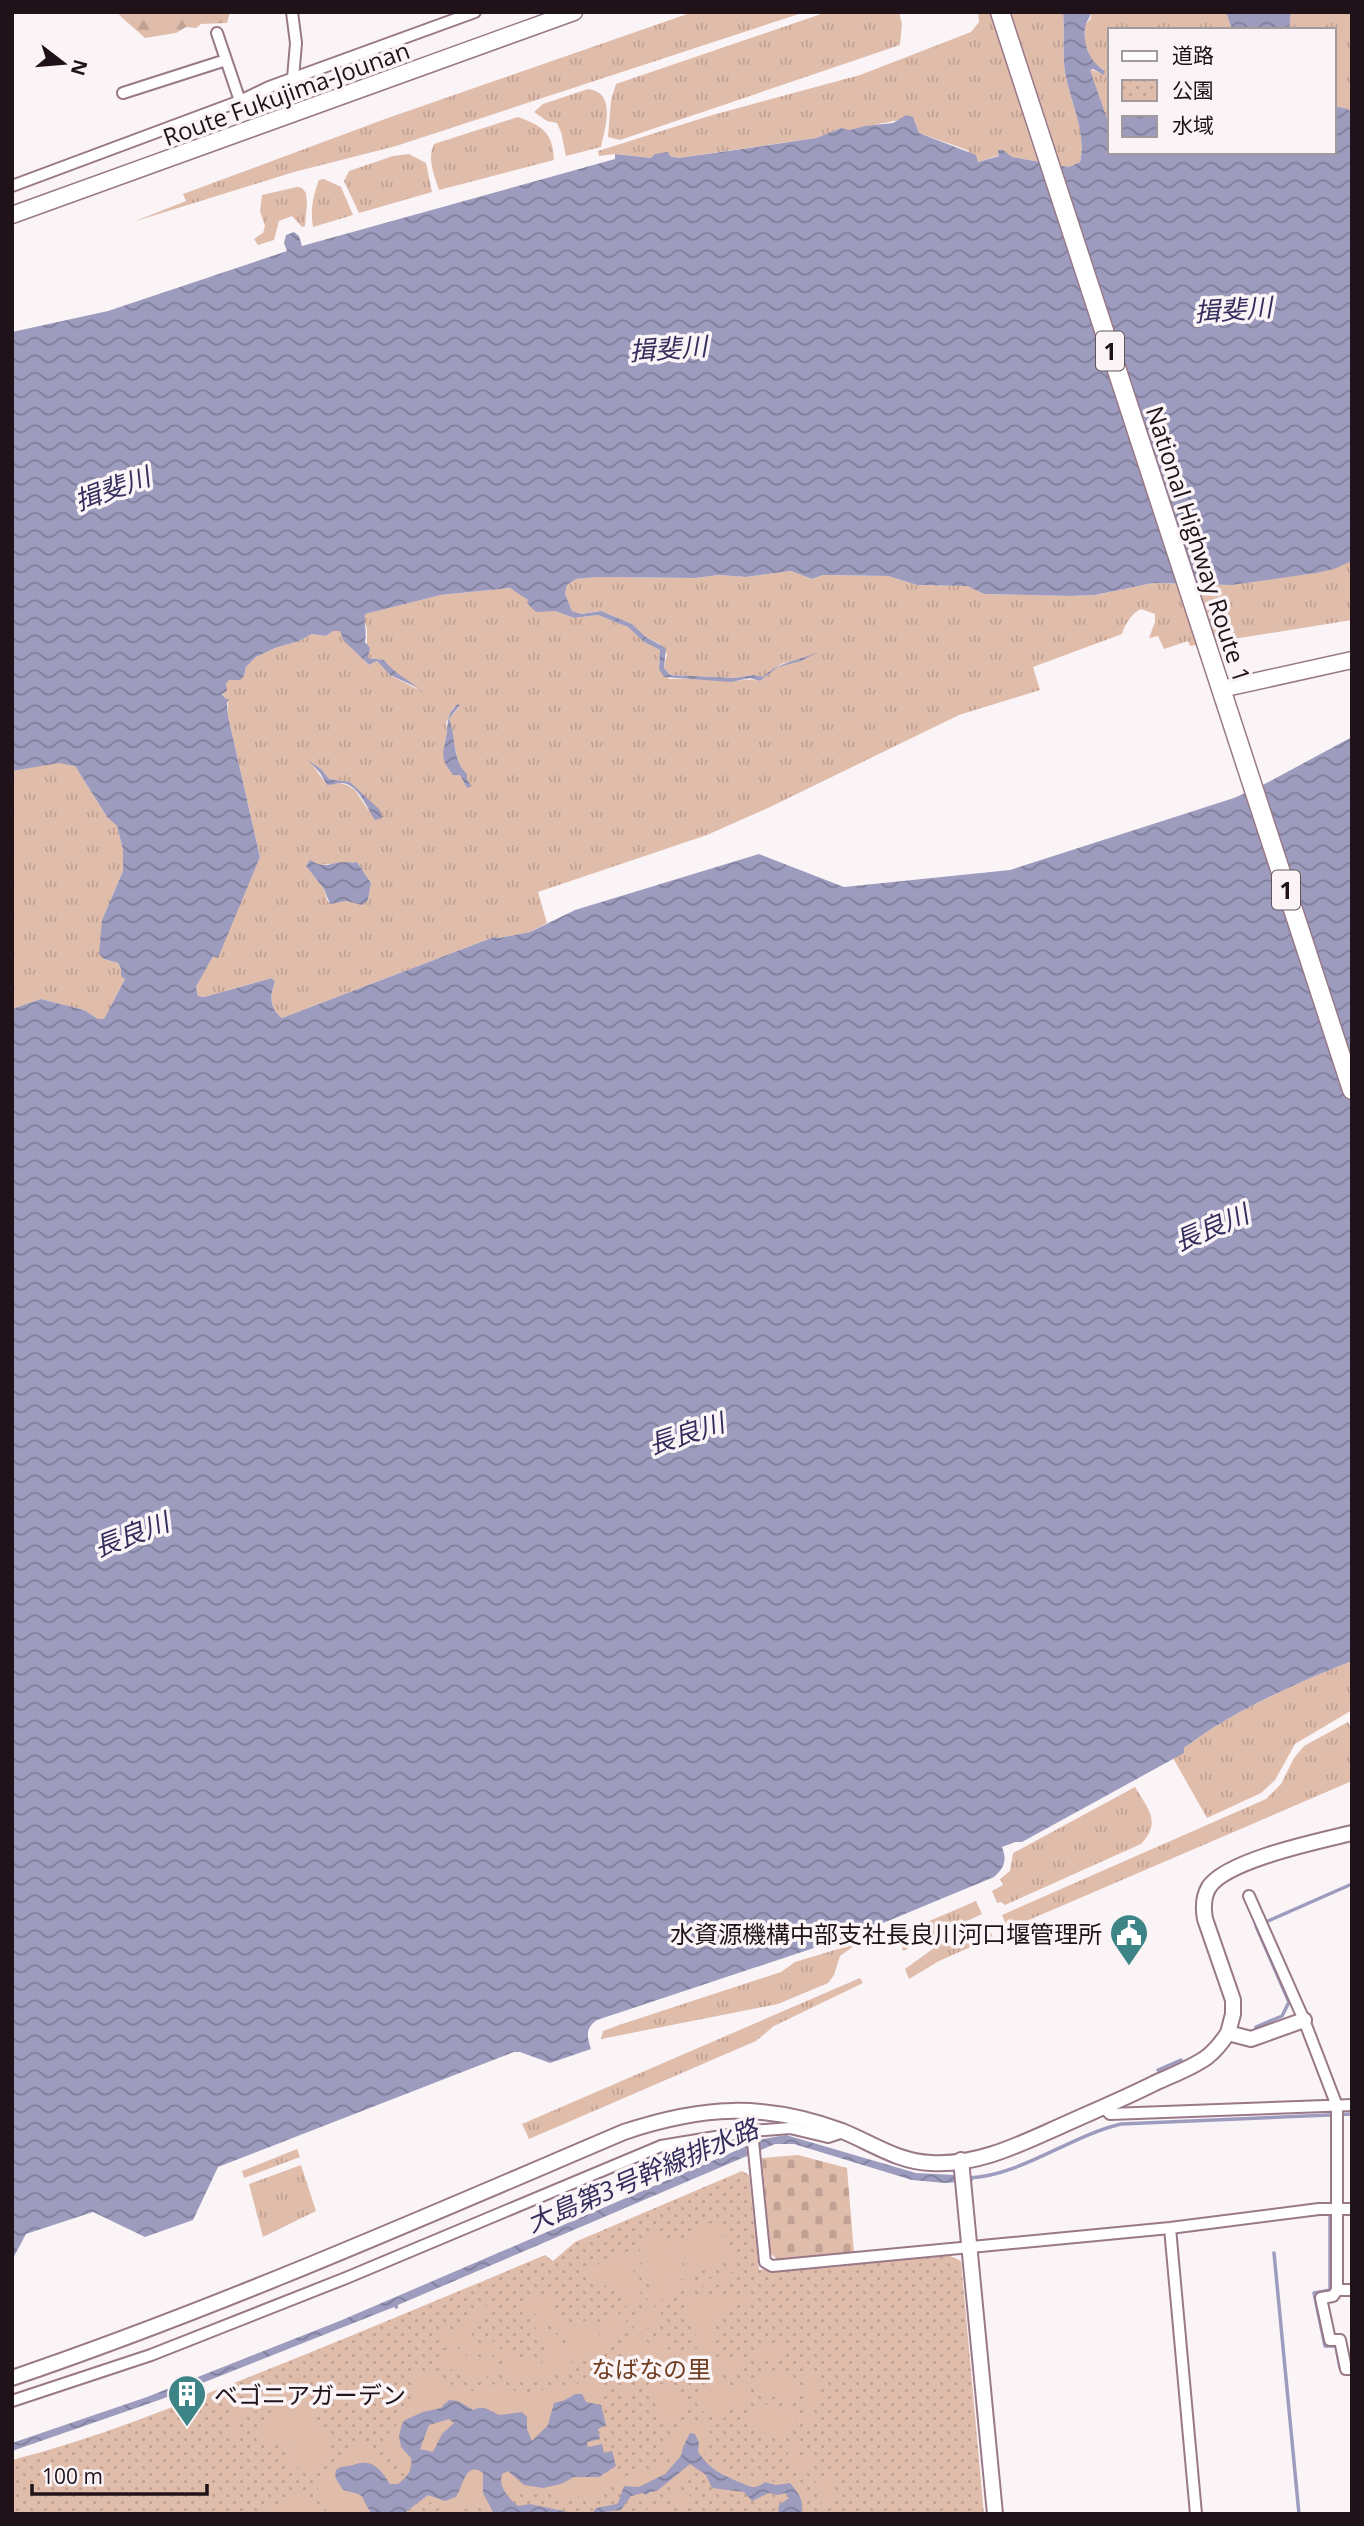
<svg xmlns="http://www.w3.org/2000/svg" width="1364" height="2526" font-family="'Open Sans','Noto Sans JP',sans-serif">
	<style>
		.grass { fill: url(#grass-tufts); fill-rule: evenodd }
		.forest { fill: url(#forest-firs) }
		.cemetery { fill: url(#cemetery-stones) }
		.park { fill: url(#park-dots) }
		.garden { fill: #e0bcab }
		.water { fill: url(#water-waves); fill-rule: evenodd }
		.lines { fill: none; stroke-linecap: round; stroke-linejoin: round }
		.stream { stroke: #9d9cbe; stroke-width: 3.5 }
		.minor-casing { stroke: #997989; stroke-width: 14 }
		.tertiary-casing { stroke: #997989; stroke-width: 18 }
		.secondary-casing { stroke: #997989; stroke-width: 19 }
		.trunk-casing { stroke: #997989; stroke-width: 21 }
		.minor { stroke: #fff; stroke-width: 10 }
		.tertiary { stroke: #fff; stroke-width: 14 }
		.secondary { stroke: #fff; stroke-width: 16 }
		.trunk { stroke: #fff; stroke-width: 18 }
		.labels { text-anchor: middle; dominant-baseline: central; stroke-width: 7; stroke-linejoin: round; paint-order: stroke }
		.shield { fill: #fbf4f7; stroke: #61565c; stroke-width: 2 }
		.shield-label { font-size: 23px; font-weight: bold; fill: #1f1319 }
		.street-label { font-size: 24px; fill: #1f1319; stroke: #fbf4f7 }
		.poi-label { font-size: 24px; fill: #1f1319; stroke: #fbf4f7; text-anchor: end }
		.park-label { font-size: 24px; fill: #6f3d22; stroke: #fbf4f7 }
		.water-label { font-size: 26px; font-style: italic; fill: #342e5d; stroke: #fbf4f7 }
	</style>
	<defs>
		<pattern id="grass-tufts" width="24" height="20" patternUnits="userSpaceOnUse" patternTransform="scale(1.75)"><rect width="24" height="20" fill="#e0bcab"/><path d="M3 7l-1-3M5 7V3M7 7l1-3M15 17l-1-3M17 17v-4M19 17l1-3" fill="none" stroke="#c0a193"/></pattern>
		<pattern id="forest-firs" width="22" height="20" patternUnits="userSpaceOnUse" patternTransform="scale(1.75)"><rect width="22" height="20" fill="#e0bcab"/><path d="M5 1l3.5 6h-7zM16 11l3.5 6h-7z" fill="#c0a193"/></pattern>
		<pattern id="cemetery-stones" width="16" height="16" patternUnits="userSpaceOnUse" patternTransform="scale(1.75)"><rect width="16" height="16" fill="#e0bcab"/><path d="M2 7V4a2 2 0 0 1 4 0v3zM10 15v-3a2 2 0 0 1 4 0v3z" fill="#c0a193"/></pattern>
		<pattern id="park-dots" width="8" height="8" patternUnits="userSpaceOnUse" patternTransform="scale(1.75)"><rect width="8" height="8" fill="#e0bcab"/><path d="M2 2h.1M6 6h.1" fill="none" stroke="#c0a193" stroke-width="1.8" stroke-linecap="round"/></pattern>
		<pattern id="water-waves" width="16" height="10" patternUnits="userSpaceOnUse" patternTransform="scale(1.75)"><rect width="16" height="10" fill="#9d9cbe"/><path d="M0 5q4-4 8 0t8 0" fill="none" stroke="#7f7e9a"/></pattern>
	</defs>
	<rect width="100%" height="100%" fill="#fbf4f7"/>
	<path class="grass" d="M693 12H805L396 146 294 172 133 222 186 201 183 194 385 119Z
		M827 12H899L902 24 900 45 620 140 608 137 611 100 616 84Z
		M978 12H1063C1065 32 1062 53 1065 72 1070 102 1087 132 1080 162L1069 167 1000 155 978 162 967 150 919 133 913 117 850 130 841 128 816 138 678 158 670 156 651 158 615 154 599 156 598 151 709 116 860 75 971 32 979 22Z
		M1091 12H1226L1232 30H1110V127L1089 69 1104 74 1103 69 1094 64 1085 46V25L1091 18Z
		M1291 12H1352V114L1347 109 1334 106V30H1289Z
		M588 89C617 92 605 128 601 147L566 156 561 132 557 123 547 121 534 112 543 104Z
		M518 117C543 126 553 133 554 160L439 190C434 175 427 159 434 144Z
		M409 154 426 163 432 192 359 213 344 181 349 171 393 156Z
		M324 179 341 187 353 215 313 227C310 210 313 196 319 180Z
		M297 187 302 188 306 193 307 203 305 226 302 227 292 216 279 221 274 240 258 245 254 239 263 233 265 226 260 211 262 195Z
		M1352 561V620L1190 646 1188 641 1164 649 1158 636 1149 638 1155 622V614L1141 609C1131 614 1125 624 1122 634L1033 667 1040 690 959 715 768 808 707 835 538 892 547 923 530 932 498 938 494 937 282 1018C270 1008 269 997 275 982L272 978 204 997 198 996 196 987 213 955 217 957 260 857 228 716V699H226L222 693 228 680 244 676 246 667 256 657 275 648 299 641 312 634 326 636 333 631H341V635C350 644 360 658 369 665L377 661 390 675 419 690 392 671 384 660 368 658C366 649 367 641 367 632 367 626 364 621 364 614L441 595 510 588 515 590 542 611H555L574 618 598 615 628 627 644 642 660 650 659 664 669 679C688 678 707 680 726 681 739 682 747 677 760 681L778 667 805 658 781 664 763 677 754 675 735 678 670 675 664 668 667 654 660 644 646 637 632 624 601 611 580 614 572 611 565 594 567 585 576 579 598 577 695 578 719 575 746 577 791 571 812 579 823 575 888 576 917 585 967 586 984 594 1070 596 1095 595 1153 583 1232 585 1287 575H1304ZM460 706 449 719 459 766 467 780V788L460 775 449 770C437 747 450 742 446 723L453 708ZM311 763 322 770 329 779 350 782 364 796 369 811 355 790 347 785 340 783 327 785ZM310 861 319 865 357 862 371 883 368 900 362 904 346 901 328 902 324 889 306 866Z
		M59 762 75 766 107 817 117 826 123 850V871L102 920 104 959 118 963 125 979 104 1019H98L84 1010 41 999 12 1009V771Z
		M1352 1661V1710L1295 1744 1275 1780 1261 1793 1207 1818 1173 1758 1184 1753V1748C1234 1710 1294 1684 1352 1661Z
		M1348 1722 1352 1730V1781L1008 1929 1002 1915 1266 1799 1281 1784 1294 1758 1304 1746Z
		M1135 1787C1148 1809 1162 1822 1141 1844L1005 1905 1001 1902 997 1903 992 1891 1003 1885 1000 1879 1010 1871 1013 1853Z
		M976 1901 982 1914 903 1951 899 1934Z
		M986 1922 993 1937 939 1961 909 1979 905 1969 941 1943Z
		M858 1943 840 1956 834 1975 828 1983 778 2004 601 2039 603 2031 619 2025 781 1972 795 1962Z
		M860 1978 863 1983 774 2026 756 2041 529 2139 522 2124Z
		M297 2149 300 2157 244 2178 242 2171Z
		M301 2165 316 2211 263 2237 249 2184Z"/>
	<path class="forest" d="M123 12H230L227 23 201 24 196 28 186 27 176 33 145 38 119 15Z"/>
	<path class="cemetery" d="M798 2155 847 2168 854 2253 778 2260 770 2253 762 2158Z"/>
	<path class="park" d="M742 2171 749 2175 759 2270 944 2253 961 2261 984 2514H12V2460C94 2439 171 2408 249 2377 348 2338 447 2296 545 2255L553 2261 575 2242Z"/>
	<path class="garden" d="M720 2219 728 2245 723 2261 715 2271C697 2273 686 2259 673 2248L674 2240H683L690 2236 698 2224 713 2223Z
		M656 2234 666 2237C670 2250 679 2258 686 2270L701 2272 703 2276 671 2281C658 2274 639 2262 640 2246H644L649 2237Z
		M634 2249 639 2263 669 2285 688 2281 703 2282 724 2272 731 2252 734 2262 733 2271 727 2275 726 2284 683 2288 660 2301 652 2291 649 2276 637 2268 629 2258 630 2250Z
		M619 2255H622C626 2264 640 2277 642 2283 644 2295 622 2332 612 2337L605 2335 600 2328 604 2316 627 2313 625 2293 621 2287 609 2288 585 2274 586 2270Z
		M554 2294 557 2319 563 2323 594 2320 600 2336 611 2342V2351L576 2364 574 2355 567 2351 566 2334 542 2322 540 2326 562 2337 564 2353 572 2359 569 2371 526 2384 511 2378 504 2369V2362L498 2357 483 2352 474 2357 469 2354 462 2346 443 2348 437 2336 465 2323 464 2318 490 2304 492 2307C489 2317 480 2321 470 2324L474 2344 505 2340 499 2348 506 2353 509 2349 524 2360 529 2355 541 2364 552 2348 537 2337 541 2332 533 2326 539 2317 531 2311 525 2319 521 2316C525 2310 521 2304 525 2299Z
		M710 2294H745L749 2295 748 2303H736L735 2307 714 2318 712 2359 687 2381 680 2378V2362L672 2352 671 2344 675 2342 685 2356 702 2345 681 2310 686 2307 684 2301 691 2297Z
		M648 2298 662 2315 660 2319 641 2333 651 2347 667 2336 665 2342 675 2364 671 2372C662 2372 639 2357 626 2353L621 2345 632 2331Z
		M779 2341 786 2347 791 2345 784 2360 766 2359 757 2361 750 2354 751 2351 763 2344 775 2347Z
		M458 2348 463 2351 468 2358 475 2360 485 2355 498 2361 499 2368C473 2391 464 2377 439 2362L442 2352Z
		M740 2353 746 2364 742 2369C735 2371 716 2375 710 2374L721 2361 736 2359Z
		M802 2360 818 2377 821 2408 814 2409 813 2406H808L806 2402 807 2376 799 2364Z
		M611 2361C625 2363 643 2366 652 2378 643 2382 638 2377 629 2379L633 2401 628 2402 622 2375 601 2380 603 2392 599 2395 601 2405 586 2402 584 2396C573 2397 563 2398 554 2403L548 2425 532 2441 527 2429 528 2421 518 2412 501 2415 484 2407 474 2410 446 2402C438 2412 427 2411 416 2415L401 2447 411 2458 409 2475C407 2472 406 2468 404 2464 398 2452 380 2461 384 2439 395 2428 405 2416 410 2400 413 2390 409 2381 417 2372 439 2366 444 2384 462 2390 478 2394 486 2385 500 2383L512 2390 531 2395 552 2386 581 2383 597 2364Z
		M766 2369C786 2372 807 2374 795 2401L764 2395 758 2389 756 2376Z
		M741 2380C757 2385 750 2403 742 2412L739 2413 728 2406 726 2408V2417L722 2419C707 2416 693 2409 696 2393L705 2387 710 2390 712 2384 724 2381 728 2389H731L735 2381Z
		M660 2384C678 2385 688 2399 684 2416L675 2421 658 2418 652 2389Z
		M299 2395 311 2397C316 2406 311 2416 316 2425 319 2433 318 2428 324 2433 341 2446 325 2461 314 2470L288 2467 290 2447 260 2443 253 2435 259 2425 268 2420 278 2406Z
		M264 2401 261 2410 237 2416 241 2431 236 2440 227 2416Z
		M768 2404 789 2410 796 2417 794 2426 784 2438C773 2440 756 2429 751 2419L755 2409Z
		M820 2413C814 2427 793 2438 798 2455L815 2462 813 2466 820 2479 833 2473 835 2487 829 2502 823 2505C817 2496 820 2486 813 2478 803 2464 778 2469 792 2440 796 2431 805 2427 808 2416Z
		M449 2419 455 2423 442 2434 433 2452 420 2449 429 2424Z
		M694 2420 704 2423 711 2434 708 2449 702 2457 698 2452 699 2443 696 2436 689 2435C678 2468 658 2486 622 2489L620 2494 614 2490 617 2487 609 2482 601 2493 590 2498 582 2495 566 2501 546 2492H531L518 2488 509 2497 500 2481 502 2474 508 2471 531 2488H543L561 2484 574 2477H599L616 2466 619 2477 633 2475 649 2468 670 2463 665 2442 671 2441 676 2429Z
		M366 2443 372 2446 379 2458 392 2466 400 2482 397 2485 390 2484 382 2471 353 2464 342 2466 335 2474 338 2485 363 2496 372 2514 329 2513 320 2505 317 2483 346 2449Z
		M716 2457 726 2469 739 2477H762L773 2482 798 2480 805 2485 809 2500 803 2507 782 2483 776 2485 765 2482C762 2485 760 2487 755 2488 746 2489 716 2472 708 2465Z
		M687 2464 695 2466 682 2482C681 2482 670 2484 669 2484 657 2489 644 2506 630 2502L629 2499 631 2496 657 2491 675 2478Z
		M472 2469H478L483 2473 482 2489 491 2505 485 2507 475 2503 459 2513 446 2514 435 2504 427 2501 424 2497 433 2495 436 2497 459 2493 465 2477Z
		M673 2500a9 9 0 1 1 18 0a9 9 0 1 1-18 0Z
		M293 2491H297L309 2499 317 2514H261C272 2505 286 2505 293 2491Z
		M659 2506 665 2509 667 2514H599L618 2511 625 2507 637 2514 653 2507Z"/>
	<path class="water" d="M1063 12H1091C1090 19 1086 21 1085 28 1083 46 1090 62 1105 71L1104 75 1093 69 1090 70 1110 127V152H1157C1166 155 1196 154 1206 152H1334V106L1348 109 1352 114V561L1334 569 1316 573 1232 585 1153 583 1095 595 1070 596 984 594 967 586 917 585 888 576 823 575 812 579 791 571 746 577 719 575 695 578 598 577 576 579 567 585 565 594 572 611 581 614 601 611 632 624 646 637 666 648 664 668 670 675 735 678 754 675 763 677C778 662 798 661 818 652L801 661 778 667 760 681 750 678 731 682 664 677 659 669 660 650 644 642 628 627 598 615 574 618 555 611 536 612 527 603 528 600 510 588 441 595 365 614C364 624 367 631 365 642L370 648 368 658 384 660C395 675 412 680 424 694L416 687 390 675 377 661 369 665 343 640 340 631H333L326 636 312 634 299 641 275 648 256 657 246 667 244 676 240 680H229L226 684 227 691 222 694 226 699H229L227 703 228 716 260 857 218 958 213 956 196 987 198 996 204 997 272 978 275 982C269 997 270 1008 282 1018L494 937 499 938 530 932 575 910 759 854 844 887 1010 870 1234 798 1261 786 1352 737V1661C1294 1684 1234 1710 1184 1748V1753L1022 1842H1015L1002 1847C1007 1860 1005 1867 994 1877L859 1933 597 2020C585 2028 587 2037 591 2049L550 2063 520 2052H514L218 2167 193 2220 145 2237 93 2212 26 2234 12 2260V1009L41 999 84 1010 98 1019H104L125 979 121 976V969L118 963 104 959 99 954 102 920 123 871V850L117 826 107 817 75 766 59 763 12 771V332L108 311 287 251 284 243 286 235 294 232 299 236 302 246 615 159V154L651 158 655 154 668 152 670 156 678 158 714 153 816 138 841 128 850 130 865 126 893 123 906 115 913 117 919 133 976 155 978 162 999 156 998 150H1003L1012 157 1069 167 1080 162C1087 132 1070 102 1065 72 1062 53 1065 32 1063 12Z
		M1226 12H1291L1289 30H1232Z
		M458 704 460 705 449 719C456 734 452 762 467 774V780L472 786 467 788 460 775H453C437 755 445 751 447 730 448 719 448 712 458 704Z
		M308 760 322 770 329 779 350 782 380 810 382 818 375 820C367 808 357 781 339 783 335 784 331 785 327 785L320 773Z
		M310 860C327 870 330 862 345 862 349 862 353 863 357 862L371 883 368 900 362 905 346 901 330 904 324 889 306 866Z
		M786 2135 916 2173 972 2176 973 2181 945 2183 912 2180 794 2144H775L398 2305V2308L396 2309 394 2307 162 2399 12 2451V2443L147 2397 342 2320 763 2139Z
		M575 2394H582L586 2402 601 2405 606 2425 598 2429 600 2439 587 2442 588 2447 602 2444 604 2453 612 2451 616 2466 599 2477H574L561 2484 543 2488 524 2485 508 2471 502 2474C498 2488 509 2498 518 2506L530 2504 578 2514H494L483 2493V2473C466 2460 463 2486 456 2497L445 2501 428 2495 403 2514H372C358 2494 369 2496 343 2490 340 2483 333 2479 336 2470 342 2465 346 2467 353 2465 372 2458 380 2468 390 2484H398C407 2476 413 2472 411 2458L401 2447 399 2436 402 2424 405 2420 423 2412 441 2408 449 2400 458 2401 473 2410C486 2404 489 2412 500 2415L522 2412 527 2417V2429L532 2441 548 2425 554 2403 565 2400ZM449 2419 454 2423 442 2434 433 2452 420 2449 429 2425Z
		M690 2433 695 2434 699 2443 698 2452C712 2471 719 2473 739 2482 750 2486 754 2491 765 2482L776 2485 790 2483C798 2493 805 2500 801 2514H780L778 2510 779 2505 789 2498 786 2493 778 2495 769 2493 752 2501 744 2492 712 2488 706 2475 690 2464 657 2491 650 2492 646 2495 643 2493 631 2496 621 2510 588 2514 593 2513 595 2509C603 2505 610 2507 618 2503L624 2486 639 2487 665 2474 681 2456 683 2447Z"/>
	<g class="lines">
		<path class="stream" d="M1268 1921 1352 1884
			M1256 2027 1282 2016 1289 2002 1256 1926
			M1158 2070 1181 2060
			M969 2178C1020 2176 1070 2136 1121 2124L1352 2114
			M1330 2214V2290L1314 2293 1325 2346H1336L1340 2368
			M1274 2253 1299 2514"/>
		<defs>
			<path id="minor" d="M292 12 296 43 293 78
				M217 33 240 101
				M123 93 226 60
				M12 186 240 101 269 87 475 12
				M1249 1896 1304 2020 1337 2106V2290H1352
				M1103 2107 1110 2114 1352 2105
				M752 2131 765 2262 772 2266 1170 2228 1319 2209H1352
				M1170 2228 1196 2514
				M1337 2290 1333 2296 1321 2298 1330 2340H1340L1346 2369H1352
				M12 2401 151 2355 346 2278 661 2146 752 2131 790 2128 828 2137 843 2132"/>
			<path id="tertiary" d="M1228 2033 1233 2014V2000L1205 1919C1203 1908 1203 1897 1209 1887 1227 1860 1319 1841 1352 1833
				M961 2160 995 2514
				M12 2378C220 2307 422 2218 624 2132 702 2106 763 2102 842 2131 872 2143 898 2162 931 2163 978 2166 1022 2143 1063 2125 1094 2111 1125 2098 1155 2083 1172 2075 1192 2068 1207 2057 1216 2050 1222 2042 1228 2033L1251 2039 1304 2020"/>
			<path id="secondary" d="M12 215 574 12
				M1221 689 1352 660"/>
			<path id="trunk" d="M1000 12 1352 1090"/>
		</defs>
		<use href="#minor" class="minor-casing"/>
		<use href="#tertiary" class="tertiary-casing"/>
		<use href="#secondary" class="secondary-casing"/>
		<use href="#trunk" class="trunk-casing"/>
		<use href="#minor" class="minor"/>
		<use href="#tertiary" class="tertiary"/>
		<use href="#secondary" class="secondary"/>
		<use href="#trunk" class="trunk"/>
	</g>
	<defs>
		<symbol id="civic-pin" viewBox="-11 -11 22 30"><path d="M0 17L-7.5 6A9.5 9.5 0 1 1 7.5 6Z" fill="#3c8485" stroke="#fbf4f7"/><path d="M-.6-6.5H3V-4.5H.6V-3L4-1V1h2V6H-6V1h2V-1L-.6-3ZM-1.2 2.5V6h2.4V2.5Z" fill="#fff"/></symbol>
		<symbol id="building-pin" viewBox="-11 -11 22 30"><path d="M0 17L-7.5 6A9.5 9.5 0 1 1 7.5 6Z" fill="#3c8485" stroke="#fbf4f7"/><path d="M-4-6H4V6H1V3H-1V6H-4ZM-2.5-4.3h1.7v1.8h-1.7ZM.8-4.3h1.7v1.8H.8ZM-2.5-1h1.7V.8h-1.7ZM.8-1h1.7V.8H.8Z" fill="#fff"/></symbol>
	</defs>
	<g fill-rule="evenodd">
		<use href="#civic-pin" x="1107" y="1911" width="44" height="60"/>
		<use href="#building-pin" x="165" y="2372" width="44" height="60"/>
	</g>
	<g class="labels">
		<g class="shield">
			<rect x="1096" y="331.5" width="28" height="39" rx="5"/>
			<rect x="1272" y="870.5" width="28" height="39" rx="5"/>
		</g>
		<g class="shield-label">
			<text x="1110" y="351">1</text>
			<text x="1286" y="890">1</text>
		</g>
		<g class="street-label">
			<text transform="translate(286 93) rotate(-20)">Route Fukujima-Jounan</text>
			<text transform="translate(1199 544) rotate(72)">National Highway Route 1</text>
		</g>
		<g class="poi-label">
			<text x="1102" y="1933">水資源機構中部支社長良川河口堰管理所</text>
			<text x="214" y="2394" text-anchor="start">ベゴニアガーデン</text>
		</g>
		<g class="park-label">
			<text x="651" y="2368">なばなの里</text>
		</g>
		<g class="water-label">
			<text transform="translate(1233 309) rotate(-4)">揖斐川</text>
			<text transform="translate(668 348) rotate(-4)">揖斐川</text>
			<text transform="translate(112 488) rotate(-20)">揖斐川</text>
			<text transform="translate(1211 1227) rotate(-23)">長良川</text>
			<text transform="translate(686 1433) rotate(-18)">長良川</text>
			<text transform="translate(131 1534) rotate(-21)">長良川</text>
			<text transform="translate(642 2175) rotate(-23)">大島第3号幹線排水路</text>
		</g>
	</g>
	<rect width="1364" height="2526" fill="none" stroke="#1f1319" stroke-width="28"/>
	<rect x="1108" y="28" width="228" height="126" fill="#fbf4f7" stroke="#a39a9e" stroke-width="2"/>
	<rect x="1122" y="51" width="35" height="10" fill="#ffffff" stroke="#a39a9e" stroke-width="2"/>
	<text x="1172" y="63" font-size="21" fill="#1f1319">道路</text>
	<rect x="1122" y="80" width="35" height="21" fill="url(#park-dots)" stroke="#a39a9e" stroke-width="2"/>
	<text x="1172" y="98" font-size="21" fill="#1f1319">公園</text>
	<rect x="1122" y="116" width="35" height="21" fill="url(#water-waves)" stroke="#a39a9e" stroke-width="2"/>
	<text x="1172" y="133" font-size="21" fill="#1f1319">水域</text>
	<g transform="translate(63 63) rotate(106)" stroke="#fbf4f7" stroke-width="5" paint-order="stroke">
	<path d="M0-5L12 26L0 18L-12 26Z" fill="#1f1319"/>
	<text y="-10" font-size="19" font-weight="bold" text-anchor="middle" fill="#1f1319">N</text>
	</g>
	<path d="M32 2484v10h175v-10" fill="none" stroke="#1f1319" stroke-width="3.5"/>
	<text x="42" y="2484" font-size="21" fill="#1f1319" stroke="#fbf4f7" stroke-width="5" paint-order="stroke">100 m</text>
</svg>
